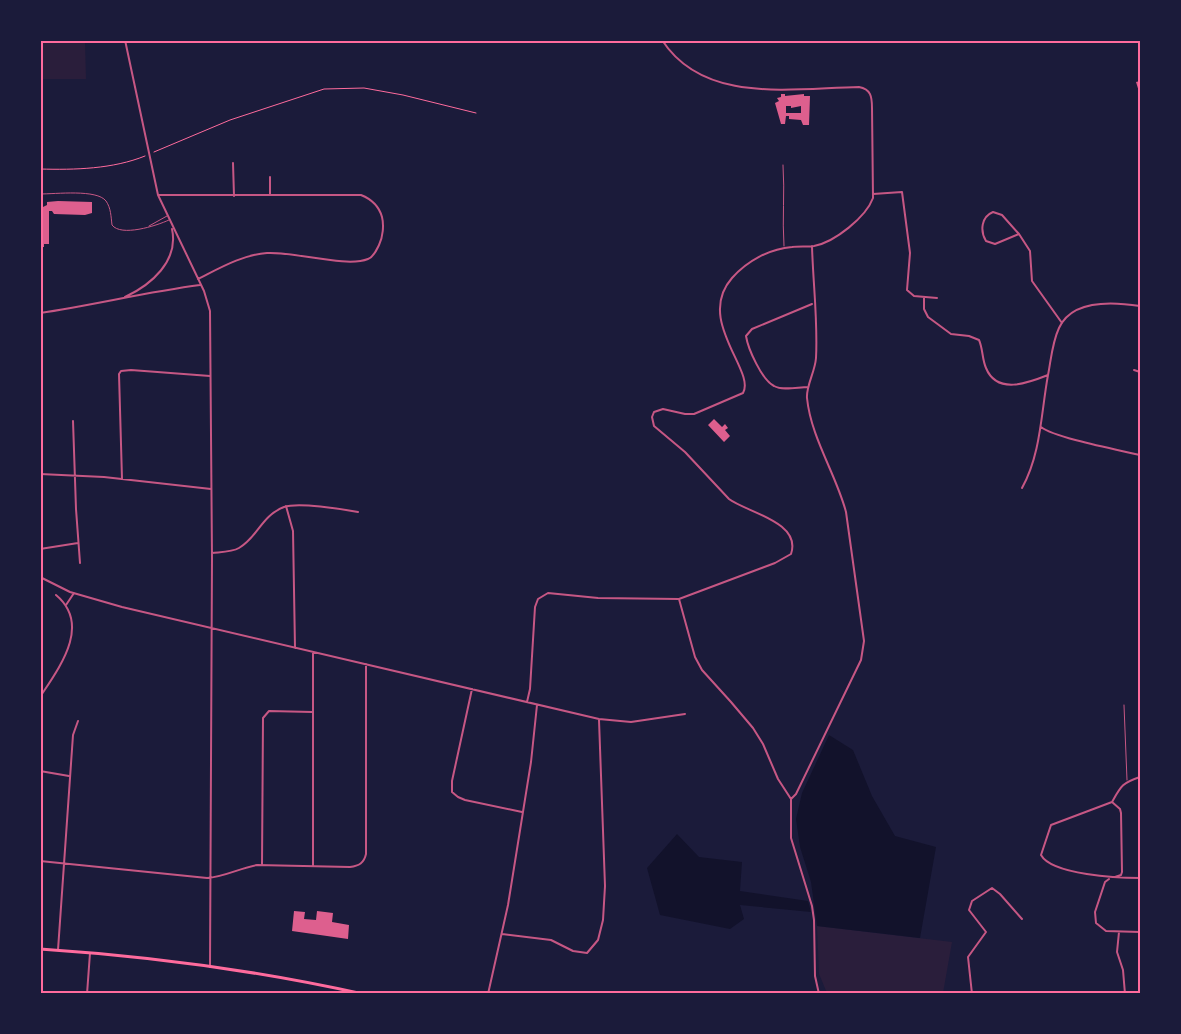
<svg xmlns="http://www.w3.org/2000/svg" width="1181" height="1034" font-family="Ubuntu,sans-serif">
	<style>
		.green { fill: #2a1e3b }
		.water { fill: #12122b }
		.building { fill: #dd5f8e; fill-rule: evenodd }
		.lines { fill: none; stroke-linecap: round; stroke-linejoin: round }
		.path { stroke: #ff6b9d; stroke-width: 1 }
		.service { stroke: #c65784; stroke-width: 1 }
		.minor { stroke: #c65784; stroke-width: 2 }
		.primary { stroke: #ff6b9d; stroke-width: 3 }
		.neatline { fill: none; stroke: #ff6b9d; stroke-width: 2 }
	</style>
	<rect width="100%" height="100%" fill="#1b1b3a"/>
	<path class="green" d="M40 41H85L86 79H41Z
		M817 926 952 942 943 993H827L819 974Z"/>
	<path class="water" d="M829 735 853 750 872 796 895 836 936 847 920 938 817 926 811 882 800 847 796 819 802 793Z
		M677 834 699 857 742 862 740 891 808 901 811 912 740 905 744 919 730 929 660 915 647 868Z"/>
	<path class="building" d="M1140 81V95L1136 82Z
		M781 94H785V96L804 94V96H810L809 125H803L801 120 789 119V116H786L785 124H781L775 103 779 101 777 98 781 97ZM786 106H791V108L801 106V113H786Z
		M58 201 92 202V213L85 215 54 214 52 211H49V244H44V247H40V213H43V207L47 205V202Z
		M714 419 722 427 725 424 728 428 725 430 730 436 724 442 708 425Z
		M294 911 305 912 304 919 316 920 317 911 333 913 332 922 349 925 348 939 292 931Z"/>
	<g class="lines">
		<path class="path" d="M154 152 230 120 324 89 364 88 403 95 476 113
			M40 169C75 170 113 169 145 156"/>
		<path class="service" d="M783 165C785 192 782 219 784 246
			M40 194C56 194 97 189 106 201 111 208 111 217 112 225 121 237 156 226 169 220
			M149 226 167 216
			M1124 705 1127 780"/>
		<path class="minor" d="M125 40 158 195 204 291 210 311 212 558 210 967
			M233 163 234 196
			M873 194 902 192 910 253 907 290 914 296 937 298
			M158 195H361C371 199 379 206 382 217 384 225 383 237 379 245 377 249 374 257 368 259 346 268 293 251 267 253 242 255 220 268 198 279
			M270 195V177
			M993 212 1002 215 1019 234 995 244 986 241C980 231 981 217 993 212Z
			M1019 234 1030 251 1032 281 1062 323
			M125 297C151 285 179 261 172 229
			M924 298V309L928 317 951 334 969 336 979 340C983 349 982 359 986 368 997 395 1028 383 1048 375 1051 360 1052 343 1059 328 1072 299 1115 302 1140 306
			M40 313C94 305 146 292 200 285
			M1134 370 1140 372
			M808 387C798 387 783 391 774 386 762 380 748 349 746 336L752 329 812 304
			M73 421 76 509 80 563
			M1041 427C1055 438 1119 450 1140 455
			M40 474 104 477 211 489
			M122 479 119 374 121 371 131 370 210 376
			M1022 488C1041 454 1041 413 1048 375
			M286 506 293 531 295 648
			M40 549 78 543
			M212 553C220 552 232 552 239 548 258 537 261 516 284 507 298 502 342 509 358 512
			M40 577 70 592 122 607 599 719 631 722 685 714
			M679 599 695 657 702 670 731 702 753 728 763 744 778 779 791 799V838L812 906 814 920 815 976 819 994
			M66 605 74 593
			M472 689 452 781V792L458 797 465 800 522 812
			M40 697C59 668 92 625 56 595
			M527 702 530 689 535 607 538 599 548 593 598 598 679 599 775 563 791 554C802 522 746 512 729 499L685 452 654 426 652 417 654 412 663 409 685 414H694L743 393C756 371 695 320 732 278 747 261 769 249 792 247 799 246 807 247 814 246 835 242 866 217 873 198L872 108C872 97 871 89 859 87 793 88 704 105 662 40
			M40 771 69 776
			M1140 777C1122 783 1121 786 1112 802L1051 825 1041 855C1052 875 1119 878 1140 878
			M791 799 796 794 861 660 864 641 846 512C836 474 811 438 807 398 806 386 815 372 816 358 818 321 813 283 812 246
			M1112 802 1120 809 1121 813 1122 872 1121 875 1115 877
			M40 861 207 878C224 877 240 868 257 865L350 867C359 866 364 863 366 854V664
			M262 865 263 718 269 711 312 712
			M313 865V652
			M1109 879 1105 882 1095 912 1096 923 1106 931 1140 932
			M1119 932 1117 952 1123 970 1125 994
			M502 934 551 940 573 951 587 953 598 940 603 920 605 886 599 720
			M58 950 73 735 78 721
			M87 994 90 953
			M488 994 508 905 531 762 537 705
			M972 994 968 957 986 932 969 910 972 901 992 888 1000 894 1022 919"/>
		<path class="primary" d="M40 949C146 956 260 971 363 994"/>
	</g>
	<rect width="1181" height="1034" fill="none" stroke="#1b1b3a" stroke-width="84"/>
	<rect x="42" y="42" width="1097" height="950" class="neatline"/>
</svg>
